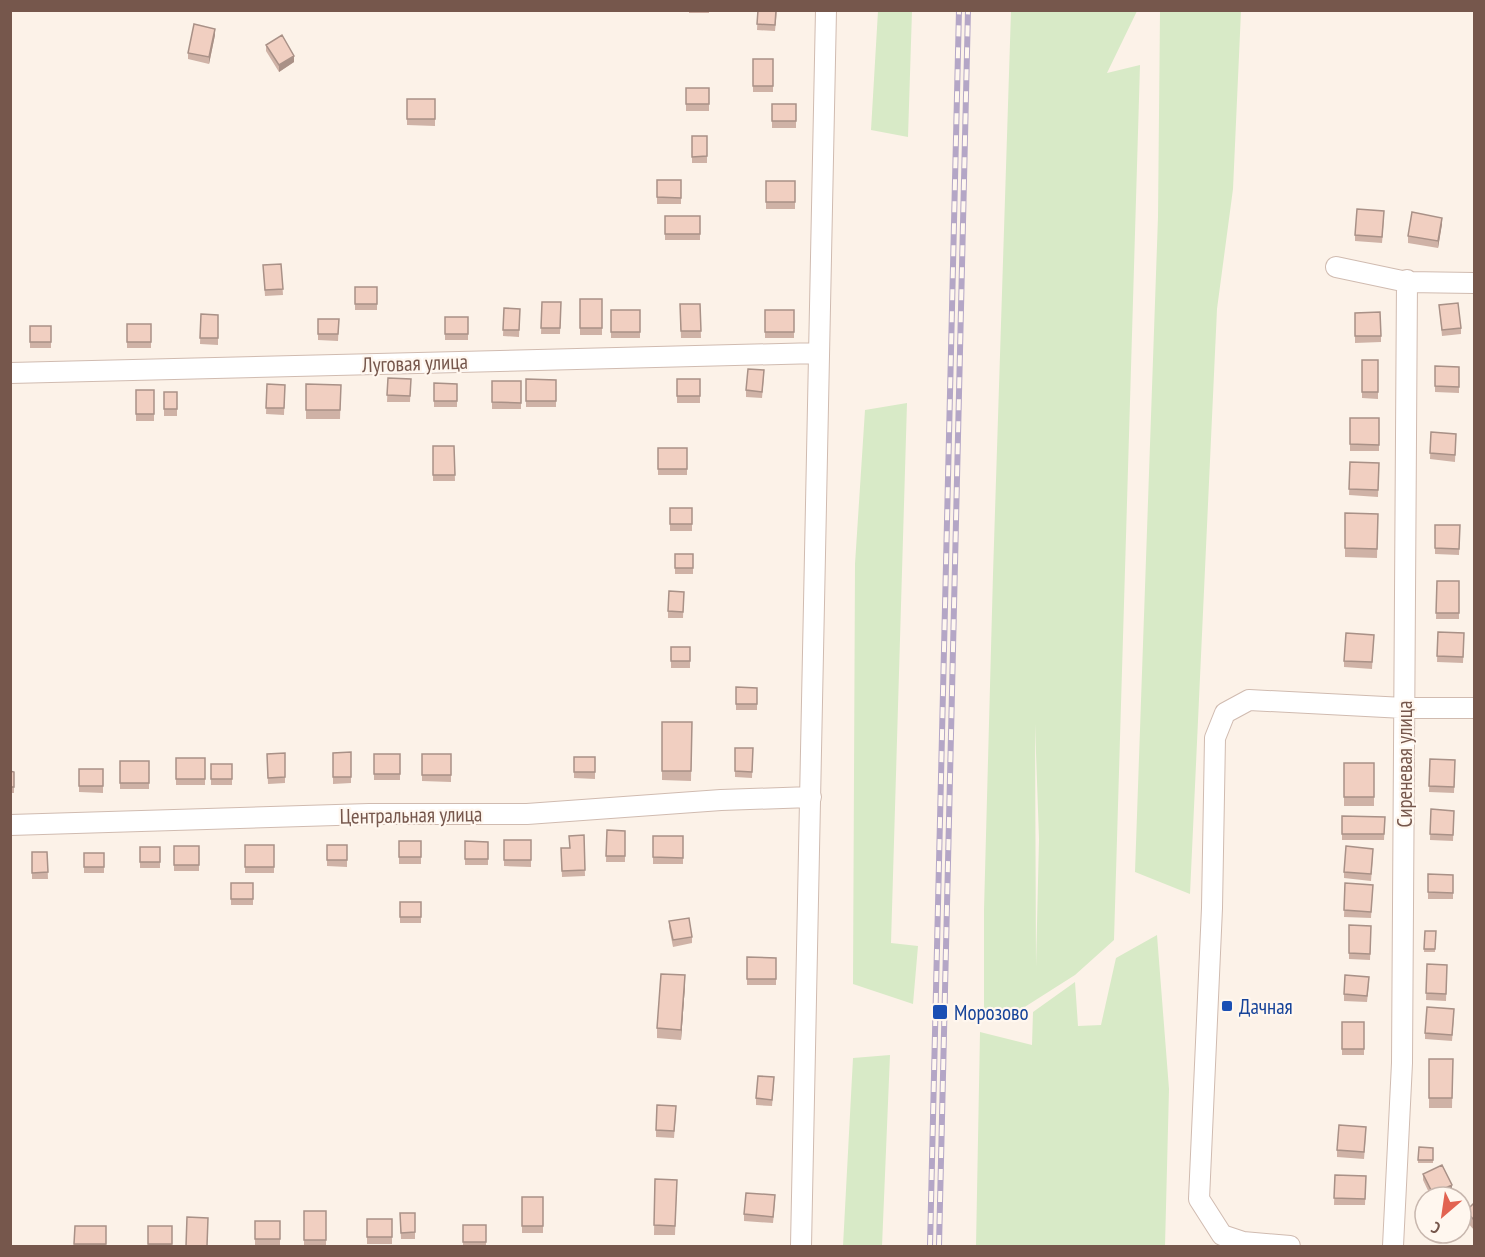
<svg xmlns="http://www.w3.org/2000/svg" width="1485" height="1257" font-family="'PT Sans Narrow',sans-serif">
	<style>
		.green { fill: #d8eac7; fill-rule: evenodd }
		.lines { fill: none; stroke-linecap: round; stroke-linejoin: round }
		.minor-casing { stroke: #d0bbb0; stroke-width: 22 }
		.minor { stroke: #fff; stroke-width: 20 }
		.rail-casing { stroke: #b4a6c6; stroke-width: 6 }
		.rail { stroke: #fff7ef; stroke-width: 4; stroke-dasharray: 11; stroke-linecap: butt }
		.wall { fill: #cfb2a6 }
		.shaded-wall { fill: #a99187 }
		.building { fill: #f1cfc1; stroke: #a99187; stroke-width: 1.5 }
		.transit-dot { fill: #1a4fb4; stroke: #fff7ef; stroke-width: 2 }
		.labels { text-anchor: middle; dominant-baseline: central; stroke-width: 4.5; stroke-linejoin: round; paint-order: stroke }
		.street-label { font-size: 21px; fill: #76574c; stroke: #fff7ef }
		.transit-label { font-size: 21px; fill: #164399; stroke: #fff7ef; text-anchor: start }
	</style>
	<rect width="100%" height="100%" fill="#fcf2e8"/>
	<path class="green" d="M878 11H912L908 137 871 130Z
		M1011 11H1137L1107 73 1140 65 1114 940 1075 975 1012 1015 984 1010V910L993 574ZM1035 724 1039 839 1036 967V966Z
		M1160 11H1241L1233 189 1217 309 1190 894 1135 872 1158 217Z
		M907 403 891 943 918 946 913 1004 853 984 855 564 865 410Z
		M1157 935 1169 1089 1165 1246H976L980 1032 1032 1045 1033 1012 1075 982 1078 1026 1101 1025 1116 958Z
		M890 1055 882 1246H843L853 1058Z"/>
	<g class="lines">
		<defs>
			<path id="minor" d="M1336 267 1407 282 1474 283
				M10 373 819 353
				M10 825 369 814H527L721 800 811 797
				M801 1246 826 10
				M1290 1246 1243 1242 1222 1235 1199 1199 1212 908 1215 738 1225 713 1249 700 1404 708H1474
				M1393 1246 1402 1063 1407 280"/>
		</defs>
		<use href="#minor" class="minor-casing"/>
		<use href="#minor" class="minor"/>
		<defs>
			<path id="rail" d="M930 1246 959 10
				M939 1246 968 10"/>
		</defs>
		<use href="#rail" class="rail-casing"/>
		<use href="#rail" class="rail"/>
	</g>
	<path class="wall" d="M689 10H709V13H689Z
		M758 10H777L775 31 757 30Z
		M215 35 209 64 188 59V53Z
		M266 45 294 62 279 72 266 51Z
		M753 59H773V92H753Z
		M686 88H709V111H686Z
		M407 99H435V126L407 125Z
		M772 104H796V128H772Z
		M692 136H707V163H692Z
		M657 180H681V204H657Z
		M766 181H795V209H766Z
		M665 216H700V240H665Z
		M1384 218 1382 243 1355 241V235Z
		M1442 224 1438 248 1408 243V236Z
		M281 264 283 295 265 296 263 265Z
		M355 287H377V310H355Z
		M580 299H602V335H580Z
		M542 302H561L560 334H541Z
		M680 304H700L701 338H681Z
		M1439 305 1461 328V334L1442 336Z
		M504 308 520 309 519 337 503 336Z
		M611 310H640V338H611Z
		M765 310H794V338H765Z
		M1355 313 1381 336V342L1355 343Z
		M201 314 218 315V345L200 344Z
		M445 317H468V340H445Z
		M318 319H339L338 341 318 340Z
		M127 324H151V348H127Z
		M30 326H51V348H30Z
		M1362 360H1378V399L1362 398Z
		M1435 366 1459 367V393L1435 392Z
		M764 376 762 398 746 397V390Z
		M388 378 411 379 410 402H387Z
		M526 379 556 380V407H526Z
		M677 379H700V403H677Z
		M492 381H521V409H492Z
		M434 383 457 384V407H434Z
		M267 384 285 385 284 415 266 414Z
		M306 384 341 385 340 419H306Z
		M136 390H154V421H136Z
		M164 392H177V416H164Z
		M1350 418H1379V451H1350Z
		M1431 432 1456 434 1455 462 1430 459Z
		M433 446H454L455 481H433Z
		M658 448H687V475H658Z
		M1350 462 1379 463 1378 497 1349 495Z
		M670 508H692V531H670Z
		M1345 513 1378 514 1377 558 1345 557Z
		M1435 525H1460L1459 555 1435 554Z
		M675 554H693V574H675Z
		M1437 581H1459V619H1436Z
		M684 592 683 618H668V611Z
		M1438 632 1464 633 1463 663 1437 662Z
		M1374 635 1372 669 1344 667V661Z
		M671 647H690V668H671Z
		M736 687 757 688V710H736Z
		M662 722H692L691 781 662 780Z
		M735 748H753L752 778 735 777Z
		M351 752V783L333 784V753Z
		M285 753V783L268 784 267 754Z
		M374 754H400V780H374Z
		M422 754H451V782L422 781Z
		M574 757H595V779L574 778Z
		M176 758H205V785H176Z
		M1430 759 1455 760 1454 793 1429 792Z
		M120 761H149V789H120Z
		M1344 763H1374V806H1344Z
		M211 764H232V785H211Z
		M79 769H103V793L79 792Z
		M10 771 14 772V793H10Z
		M1431 809 1454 811 1453 841 1430 840Z
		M1342 816 1385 817 1384 840H1342Z
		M607 830 625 831V862H606Z
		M584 835 585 876 562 877 561 848H569Z
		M653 836H683V864H653Z
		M504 840H531V867L504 866Z
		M399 841H421V864H399Z
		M465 841 488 842V865H465Z
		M245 845H274V873H245Z
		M327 845H347V867L327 866Z
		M174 846H199V871H174Z
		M140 847H160V868H140Z
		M32 852H47L48 879H32Z
		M84 853H104V873H84Z
		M1373 855 1371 881 1344 878V872Z
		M1428 874 1453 875V899H1428Z
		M231 883H253V905H231Z
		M1345 883 1373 885 1371 918 1344 917Z
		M400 902H421V923H400Z
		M669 921 692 937V943L673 947 669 927Z
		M1349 925 1371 926 1370 960 1349 959Z
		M1425 931H1436L1435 952H1424Z
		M747 957 776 958V985H747Z
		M1427 964 1447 965 1446 1001 1426 1000Z
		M1369 983 1367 1002 1344 1001V994Z
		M685 985 681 1040 657 1038V1028Z
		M1454 1016 1452 1041 1425 1039V1033Z
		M1342 1022H1364V1055H1342Z
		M1429 1059H1453L1452 1108H1429Z
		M774 1083 772 1106 756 1105V1098Z
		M676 1112 674 1138 656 1137V1130Z
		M1366 1133 1364 1159 1337 1157V1150Z
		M1433 1148V1163H1418V1160Z
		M1423 1174 1452 1192 1440 1197H1431L1423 1180Z
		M1335 1175 1366 1176 1365 1205H1334Z
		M655 1179 677 1180 675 1235H654Z
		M522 1197H543V1233H522Z
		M775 1202 773 1223 744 1221V1214Z
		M1474 1203V1230L1466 1221V1211Z
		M304 1211H326V1246H304Z
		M400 1213H415V1239H401Z
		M367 1219H392V1244H367Z
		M255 1221H280V1246H255Z
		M463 1225H486V1246H463Z
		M75 1226H106V1246H74Z
		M148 1226H172V1246H148Z"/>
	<path class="shaded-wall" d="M215 29V35L209 64V57Z
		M294 56V62L279 72V65Z
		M1442 218V224L1438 248V241Z
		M685 975V985L681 1040V1030Z
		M1452 1185V1192L1440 1197H1433V1194Z"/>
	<path class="building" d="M758 10H776L775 25 757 24Z
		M194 24 215 29 209 57 188 53Z
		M282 35 294 56 279 65 266 45Z
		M753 59H773V86H753Z
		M686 88H709V104H686Z
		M407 99H435V119H407Z
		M772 104H796V121H772Z
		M692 136H707V156L692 157Z
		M657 180H681V198L657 197Z
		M766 181H795V202H766Z
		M1357 209 1384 211 1382 237 1355 235Z
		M1412 212 1442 218 1438 241 1408 236Z
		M665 216H700V234H665Z
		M281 264 283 289 265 290 263 265Z
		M355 287H377V304H355Z
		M580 299H602V328H580Z
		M542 302H561L560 328H541Z
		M1458 303 1461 328 1442 330 1439 305Z
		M680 304H700L701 331H681Z
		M504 308 520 309 519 330H503Z
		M611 310H640V332H611Z
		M765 310H794V332H765Z
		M1380 312 1381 336H1355V313Z
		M201 314 218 315V338H200Z
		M445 317H468V334H445Z
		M318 319H339L338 334H318Z
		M127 324H151V342H127Z
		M30 326H51V342H30Z
		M1362 360H1378V392H1362Z
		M1435 366 1459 367V387L1435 386Z
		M748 369 764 370 762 392 746 390Z
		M388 378 411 379 410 396 387 395Z
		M526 379 556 380V401H526Z
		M677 379H700V396H677Z
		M492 381H521V403L492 402Z
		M434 383 457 384V401H434Z
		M267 384 285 385 284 408H266Z
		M306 384 341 385 340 410H306Z
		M136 390H154V414H136Z
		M164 392H177V409H164Z
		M1350 418H1379V445L1350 444Z
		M1431 432 1456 434 1455 455 1430 453Z
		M433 446H454L455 475H433Z
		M658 448H687V469H658Z
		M1350 462 1379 463 1378 490 1349 489Z
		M670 508H692V524H670Z
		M1345 513 1378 514 1377 549 1345 548Z
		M1435 525H1460L1459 549 1435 548Z
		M675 554H693V568H675Z
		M1437 581H1459V613H1436Z
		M669 591 684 592 683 612 668 611Z
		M1438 632 1464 633 1463 657 1437 656Z
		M1346 633 1374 635 1372 662 1344 661Z
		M671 647H690V661H671Z
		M736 687 757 688V704H736Z
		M662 722H692L691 771H662Z
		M735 748H753L752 772 735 771Z
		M351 752V777H333V753Z
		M285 753V777L268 778 267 754Z
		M374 754H400V774H374Z
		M422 754H451V775H422Z
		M574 757H595V772H574Z
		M176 758H205V779H176Z
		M1430 759 1455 760 1454 787 1429 786Z
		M120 761H149V783H120Z
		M1344 763H1374V797H1344Z
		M211 764H232V779H211Z
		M79 769H103V786H79Z
		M10 771 14 772V787H10Z
		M1431 809 1454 811 1453 835 1430 834Z
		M1342 816 1385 817 1384 834H1342Z
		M607 830 625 831V856H606Z
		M584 835 585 870 562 871 561 848H570L569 836Z
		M653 836H683V858L653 857Z
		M504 840H531V860H504Z
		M399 841H421V857H399Z
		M465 841 488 842V859H465Z
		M245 845H274V867H245Z
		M327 845H347V860H327Z
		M174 846H199V865H174Z
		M1346 846 1373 849 1371 874 1344 872Z
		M140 847H160V862H140Z
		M32 852H47L48 872 32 873Z
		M84 853H104V867H84Z
		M1428 874 1453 875V893L1428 892Z
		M231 883H253V899H231Z
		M1345 883 1373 885 1371 912 1344 910Z
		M400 902H421V917H400Z
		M689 918 692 937 673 940 669 921Z
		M1349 925 1371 926 1370 954 1349 953Z
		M1425 931H1436L1435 949H1424Z
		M747 957 776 958V979H747Z
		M1427 964 1447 965 1446 994 1426 993Z
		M661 974 685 975 681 1030 657 1028Z
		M1345 975 1369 977 1367 996 1344 994Z
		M1427 1007 1454 1009 1452 1035 1425 1033Z
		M1342 1022H1364V1049H1342Z
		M1429 1059H1453L1452 1098H1429Z
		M758 1076 774 1077 772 1100 756 1098Z
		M657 1105 676 1106 674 1131 656 1130Z
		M1339 1125 1366 1127 1364 1152 1337 1150Z
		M1419 1147 1433 1148V1160H1418Z
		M1442 1165 1452 1185 1433 1194 1423 1174Z
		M1335 1175 1366 1176 1365 1199 1334 1198Z
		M655 1179 677 1180 675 1226 654 1225Z
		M746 1193 775 1195 773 1217 744 1214Z
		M522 1197H543V1226H522Z
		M1474 1203V1220L1466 1211Z
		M304 1211H326V1240H304Z
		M400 1213H415V1232L401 1233Z
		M187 1217 208 1218 207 1246H186Z
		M367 1219H392V1237H367Z
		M255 1221H280V1239H255Z
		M463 1225H486V1242H463Z
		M75 1226H106V1244H74Z
		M148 1226H172V1244H148Z"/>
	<g class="transit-dot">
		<rect x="1221" y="1000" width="12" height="12" rx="3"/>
		<rect x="932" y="1004" width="16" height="16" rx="3"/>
	</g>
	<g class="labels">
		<g class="street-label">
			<text transform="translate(415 363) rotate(-2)">Луговая улица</text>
			<text transform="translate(1404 764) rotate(-90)">Сиреневая улица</text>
			<text transform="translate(411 815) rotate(-1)">Центральная улица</text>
		</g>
		<g class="transit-label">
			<text x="1239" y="1006">Дачная</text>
			<text x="954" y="1012">Морозово</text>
		</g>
	</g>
	<rect width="1485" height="1257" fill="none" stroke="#76574c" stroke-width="24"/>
	<g transform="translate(1443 1215) rotate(209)"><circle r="28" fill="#fff7ef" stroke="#c8b7ae" stroke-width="1.5"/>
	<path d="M0-4.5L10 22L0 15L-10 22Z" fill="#e26351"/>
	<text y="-9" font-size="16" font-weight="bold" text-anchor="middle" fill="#76574c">С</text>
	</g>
</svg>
